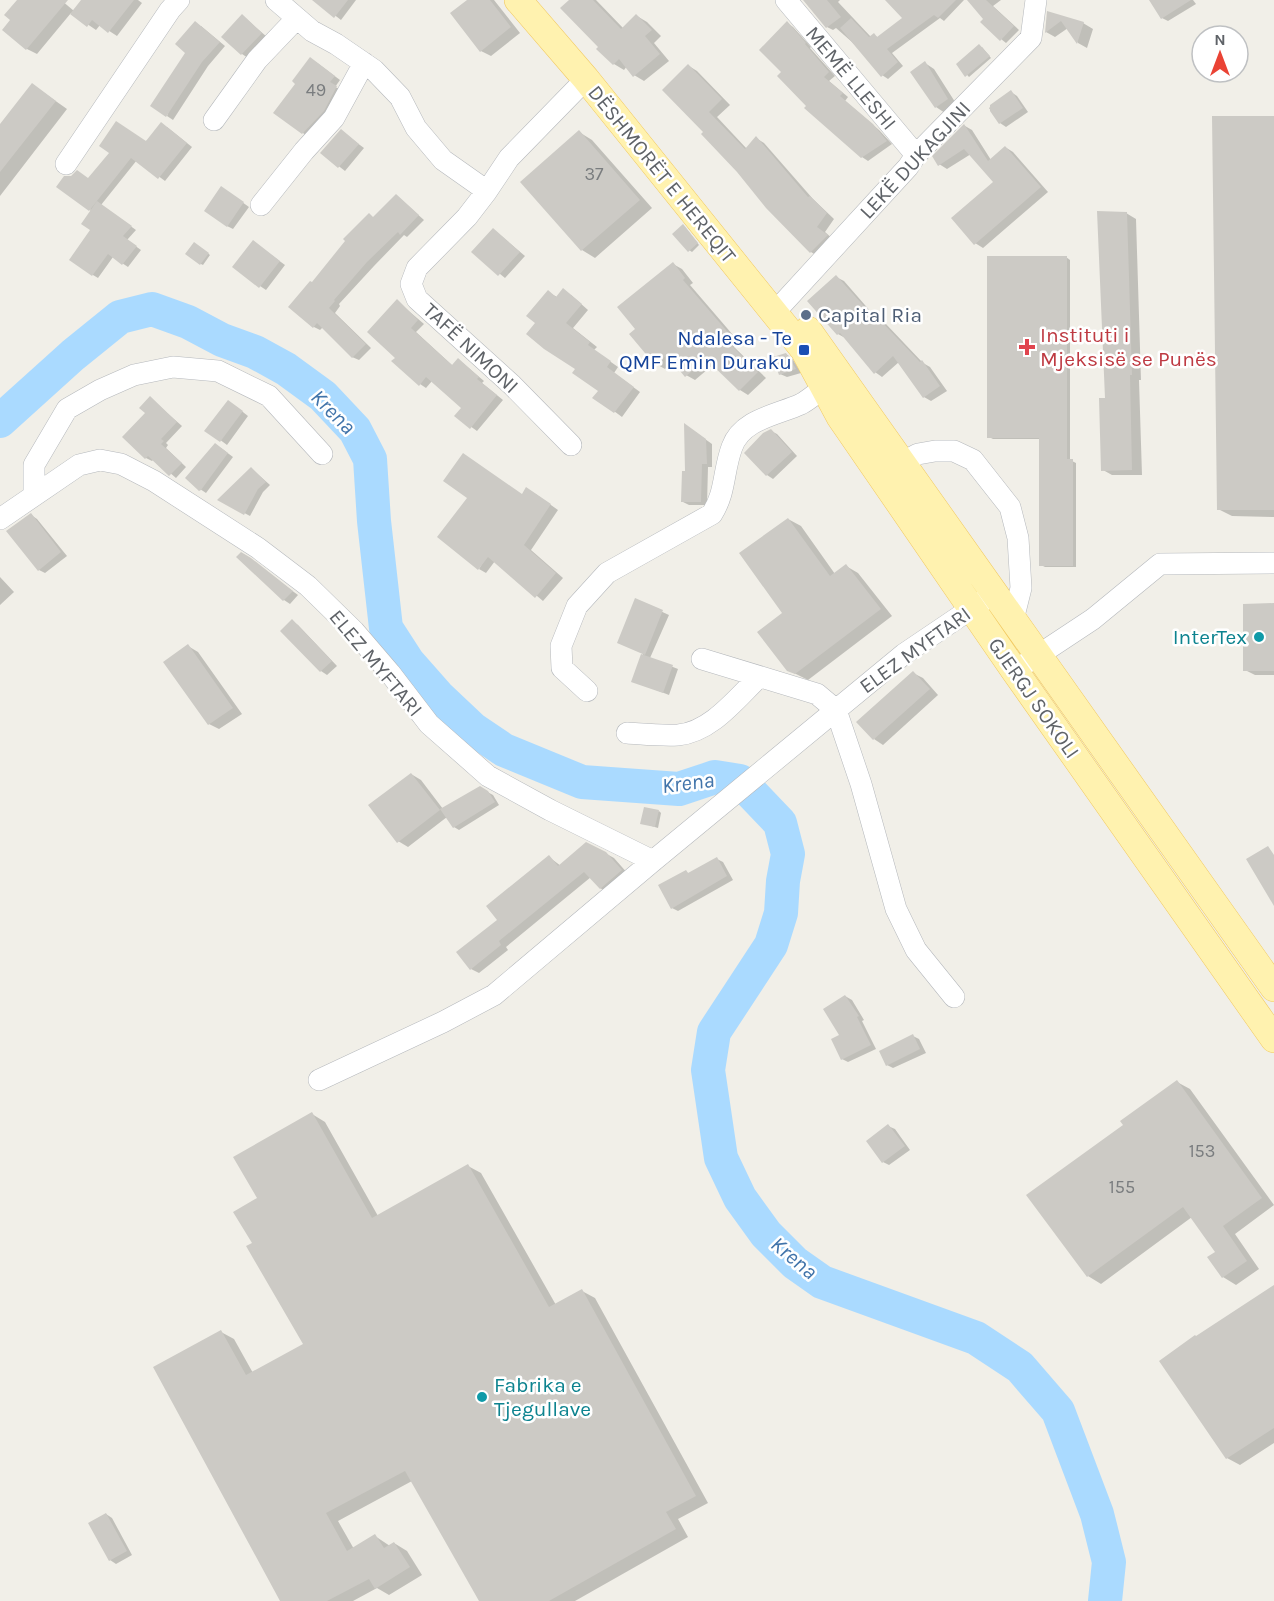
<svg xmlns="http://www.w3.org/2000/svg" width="1274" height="1601" font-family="Karla,sans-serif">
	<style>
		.shadow { fill: #0003 }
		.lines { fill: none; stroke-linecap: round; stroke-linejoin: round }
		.river { stroke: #aadaff; stroke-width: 34 }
		.building { fill: #cccac5 }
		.minor-casing { stroke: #b5b8bc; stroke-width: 22 }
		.major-casing { stroke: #f2c960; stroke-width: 28 }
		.minor { stroke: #fff; stroke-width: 21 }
		.major { stroke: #fff2af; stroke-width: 27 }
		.service-dot { fill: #5c6f8a; stroke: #fff; stroke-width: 2 }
		.health-dot { fill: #e0444e; stroke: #fff; stroke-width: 2 }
		.transit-dot { fill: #1a4fb4; stroke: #fff; stroke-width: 2 }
		.culture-dot { fill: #0f9aa8; stroke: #fff; stroke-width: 2 }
		.labels { text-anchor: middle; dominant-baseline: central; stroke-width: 5; stroke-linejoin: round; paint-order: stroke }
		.number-label { font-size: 18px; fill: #7a7d7f }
		.street-label { font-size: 21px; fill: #5f6368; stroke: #fff }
		.service-label { font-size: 21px; fill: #4e5e75; stroke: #fff; text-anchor: start }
		.health-label { font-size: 21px; fill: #be3a42; stroke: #fff; text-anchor: start }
		.transit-label { font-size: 21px; fill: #164399; stroke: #fff; text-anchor: end }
		.culture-label { font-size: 21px; fill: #0d838f; stroke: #fff; text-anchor: end }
		.water-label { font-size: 22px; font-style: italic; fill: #4174aa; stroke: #fff }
	</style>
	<rect width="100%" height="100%" fill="#f1efe8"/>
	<path class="shadow" d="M19 0H61L74 11 83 0H138L142 3 117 36 100 25 96 30 71 13 37 54 27 49 12 20Z
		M315 0H356L341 20Z
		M470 0H494L520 33 491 56 481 51Z
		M570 0H596L624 29 637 16 647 22 661 36 654 43 669 61 644 81 634 75 627 66 624 70 614 64 600 47Z
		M805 0H840L838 2 871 37 874 35 879 38 904 18 887 0H964L944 21 940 18 892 53 903 66 888 79 882 75 852 42 836 28 833 30 827 27Z
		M969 0H1001L993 6 1019 30 1006 43 1001 39Z
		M1151 0H1193L1196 4 1168 21 1162 18Z
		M1049 13 1083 23 1093 29 1087 48 1078 43 1068 28 1055 37 1046 32Z
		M243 16 267 37 248 58 242 54Z
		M787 23 793 27 811 47 810 48 835 76 829 81 848 97 845 101 879 130 892 144 868 161 862 157 808 106 783 72Z
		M201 26 225 46 208 66 173 120 167 116Z
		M982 47 991 58 969 77 958 65Z
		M316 62 340 80 335 87 342 90 308 137 303 133Z
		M925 63 934 69 957 105 945 113 936 107Z
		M689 66 697 71 730 105 717 117 747 149 756 138 764 143 813 199 834 219 825 232 835 241 819 257 811 252 767 207 705 132Z
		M33 85 67 109 0 196V126Z
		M1011 92 1017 96 1028 112 1006 127 1000 123 989 108Z
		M1274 117V517L1232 516 1218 509Z
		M965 126 972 130 991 160 1005 147 1013 152 1048 192 983 248 975 243 995 182 971 154 947 169 939 164Z
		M167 127 192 147 165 181 137 160 101 205 136 230 127 240 141 250 128 267 113 257 98 278 93 275 89 179Z
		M341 131 364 148 345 171 322 153Z
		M579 132 592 140 652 208 595 258 582 250Z
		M228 192 249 207 233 229 227 226Z
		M396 195 424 220 407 237 404 235 374 266 339 304 340 306 335 313 371 348 359 360 352 357 323 327 320 330 314 327 312 284Z
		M1126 213 1136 219 1141 380H1139L1142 475H1112L1103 470 1106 400Z
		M685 227 699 245 692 252 689 250Z
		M493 229 525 256 505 278 473 252Z
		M195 244 210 255 203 265 201 264Z
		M259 246 285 265 266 290 260 286Z
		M1066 257 1070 260V460L1076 463V567H1045L1041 565 1040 439H993L989 437Z
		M673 264 682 269 693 283 690 285 739 342 734 347 766 378 748 395 740 390 714 364 695 380 686 375 674 361 665 369 656 364 631 334 637 329Z
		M836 277 844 281 878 320 885 323 923 363 930 367 947 391 931 401 924 397 899 362 882 377 875 372 847 339 838 334Z
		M548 292 557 297 571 295 588 310 573 328 597 347 594 350 618 367 614 373 640 392 622 417 595 397 600 391 577 369 537 323Z
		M397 301 424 324 416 332 453 366 458 360 464 364 484 381 482 383 503 400 477 431 456 416 463 408 432 381 426 388 420 384 397 357Z
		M786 354 792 358 801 373 787 377 780 374Z
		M150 398 182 426 166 443 168 445 166 448 186 467 176 478 154 459 152 461 146 458 124 437 147 413Z
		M234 405 248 416 227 445 207 430Z
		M691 429 712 444V467H708L707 505H689L683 502Z
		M771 431 777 434 797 456 773 479 767 475Z
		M221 448 233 457 206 493 200 489Z
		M252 469 270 485 263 492 250 516 220 500Z
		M534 493 558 510 531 550 563 578 543 601 495 561 486 573 479 569 523 495Z
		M31 515 37 519 67 556 45 573 39 570Z
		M788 519 801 526 835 574 846 566 858 573 892 616 808 680 788 670 784 614Z
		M238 557 247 558 298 595 290 604 284 600Z
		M0 577 14 592 0 605Z
		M636 600 669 615 650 658 678 669 669 695 633 681 643 654Z
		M1274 605V675H1255L1245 670Z
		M292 621 298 625 337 666 327 675 321 671 282 631Z
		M188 646 198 652 242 714 219 729 209 724Z
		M913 673 923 678 938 695 883 745 874 739Z
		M411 774 421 780 443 809 480 788 493 795 499 805 459 830 454 827 447 817 408 847 398 841Z
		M659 811 661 813 658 828 642 823Z
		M605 853 614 858 629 875 609 893 600 888 591 877 506 947 508 950 479 973 471 969 499 920 549 857 561 866Z
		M717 859 723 862 733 880 678 911 672 908 686 872 690 874Z
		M845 996 852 1000 864 1020 862 1021 876 1049 848 1062 842 1059 841 1036Z
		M913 1036 919 1039 926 1053 893 1068 887 1065Z
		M1177 1082 1190 1089 1274 1205 1235 1234 1259 1269 1236 1285 1223 1277 1217 1252 1192 1217 1101 1284 1088 1276 1125 1125Z
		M312 1114 325 1122 378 1216 468 1166 481 1173 556 1305 582 1291 595 1298 708 1503 678 1519 688 1537 575 1601H481L412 1481 338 1521 354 1549 375 1536 390 1546 394 1543 407 1551 422 1575 389 1595 377 1588 353 1601H282L221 1332 234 1339 253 1373 305 1345 254 1243 259 1199Z
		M888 1126 895 1129 910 1150 889 1165 883 1162Z
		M1274 1286V1443L1240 1465 1227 1458Z
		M106 1514 112 1518 132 1555 116 1564 110 1560Z"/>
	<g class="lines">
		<path class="river" d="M0 421 73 355 120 317 152 309 188 322 222 340 255 352 286 369 323 396 355 430 370 459 374 521 386 628 408 662 438 696 473 729 504 750 582 782 679 789 715 777 740 781 780 823 788 854 783 881 781 913 771 945 714 1032 708 1070 721 1158 740 1198 766 1234 795 1263 822 1282 976 1338 1020 1367 1058 1411 1097 1514 1109 1562 1105 1601"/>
	</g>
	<path class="building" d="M17 0H68L26 50 2 30 10 20 4 15Z
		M81 0H134L108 33 92 20 87 27 70 14Z
		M312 0H348L334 18Z
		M467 0H490L511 27 480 52 450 13Z
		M569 0H593L621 29 636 14 652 30 645 36 660 54 633 77 619 59 613 65 596 49 598 47 560 8Z
		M803 0H827L841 17 826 28Z
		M885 0H956L938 18 934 15 887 49 898 62 881 77 840 28 851 18 869 37 874 33 877 37 902 18Z
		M967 0H986L1014 26 1000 41 980 22 983 19Z
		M1149 0H1191L1161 19Z
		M1047 11 1084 22 1077 44 1061 21 1045 33Z
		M242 14 262 33 241 55 221 37Z
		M195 21 220 42 202 62 166 117 150 106 185 53 175 44Z
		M787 21 806 43 805 44 829 72 824 77 843 93 840 96 873 124 887 141 861 158 804 108 806 106 777 76 781 72 759 50Z
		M979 44 990 56 965 77 956 64Z
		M310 57 335 76 330 82 337 86 324 111 302 134 273 113 295 84 292 81Z
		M925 61 948 99 935 108 910 72Z
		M688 64 722 99 709 112 745 149 756 136 808 197 810 196 827 213 817 227 828 235 810 253 766 208 737 172 701 134 703 132 662 90Z
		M32 83 56 101 0 172V124Z
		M1011 90 1023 108 999 124 990 111V105Z
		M1212 116H1274V510H1217Z
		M116 121 146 141 161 122 187 143 158 179 131 158 89 211 56 187 64 176H71L77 170 88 178 109 153 99 146Z
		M964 124 988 161 1005 146 1041 187 974 245 951 218 993 182 964 149 938 166 932 156Z
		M341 129 359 144 338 168 320 153Z
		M579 130 640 200 581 251 520 182Z
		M221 186 244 202 227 227 204 211Z
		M396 194 419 215 400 235 398 232 367 262 334 300 335 301 329 308 366 344 352 358 317 323 313 328 288 307 310 281 312 282 345 241 343 239 369 213 373 217Z
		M97 201 132 226 123 236 137 246 122 265 108 254 92 276 69 260 90 230 81 224Z
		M1097 211 1127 212 1132 375H1130L1132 470 1101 471 1099 398H1105Z
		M683 224 698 243 688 252 672 234Z
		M493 228 520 252 498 276 471 252Z
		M253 240 280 261 259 288 232 267Z
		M194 242 209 253 200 265 185 254Z
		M987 256H1067V459H1073V566H1039V438H987Z
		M673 262 685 278 683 280 732 337 727 341 758 372 739 391 706 359 685 377 667 355 655 365 629 334 635 329 617 307Z
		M836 275 871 314 877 317 920 362 922 360 940 386 923 398 893 356 874 374 840 333 837 335 807 301Z
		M563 288 582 304 566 323 590 342 588 345 611 361 607 367 634 387 614 413 592 398 598 391 572 373 575 369 544 349 526 334 535 323 526 316 548 290 556 297Z
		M397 299 418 320 411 328 452 365 458 358 479 377 477 379 497 395 470 429 454 416 461 408 426 377 419 386 391 361 395 358 367 332Z
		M786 353 796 369 779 375 773 357Z
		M150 396 177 422 161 439 164 441 161 444 182 463 169 476 148 456 145 459 122 437 145 413 139 408Z
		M228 400 243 411 220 442 204 431Z
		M684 423 706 439 707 464H702L701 502H681L682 471H685Z
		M771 429 792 452 766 476 744 453 763 433Z
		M215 443 228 453 201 490 199 491 185 478Z
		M463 453 522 494 526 487 551 504 524 545 556 573 535 598 488 557 478 570 437 537 467 498 443 481Z
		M251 467 266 482 258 489 244 515 217 500Z
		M31 513 61 552 38 571 6 531Z
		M788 518 830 576 846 564 881 609 795 674 787 671 757 632 782 613 739 553Z
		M241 552 251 558 293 591 283 601 236 557Z
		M635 598 663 610 645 655 617 643Z
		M1274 603V671H1243V604Z
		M292 619 332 661 320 672 280 631Z
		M188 644 233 708 208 725 163 662Z
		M641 654 673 665 663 693 631 682Z
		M913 671 930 689 873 740 856 722Z
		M411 773 440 810 397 843 368 805Z
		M480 786 488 791 495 802 453 828 440 809Z
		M644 807 659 810 655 827 640 824Z
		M586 842 606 852 622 870 600 889 584 872 499 941 501 945 470 970 456 952 497 920 486 906 549 855 558 866Z
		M1268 846 1274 855V906L1246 859Z
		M717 857 727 876 671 909 658 885 686 870 688 873Z
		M845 995 859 1016 857 1017 871 1045 841 1060 831 1039 839 1035 823 1009Z
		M913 1034 920 1049 886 1066 879 1051Z
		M1177 1080 1262 1198 1223 1226 1247 1261 1222 1278 1207 1257 1215 1252 1183 1207 1087 1277 1026 1195 1123 1125 1120 1121Z
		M312 1112 372 1218 468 1164 549 1307 582 1289 696 1496 666 1512 676 1529 549 1601H479L405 1471 326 1513 347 1551 375 1534 384 1548 394 1542 410 1567 375 1589 369 1579 327 1601H280L153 1367 221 1330 246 1375 303 1344 246 1246 252 1243 233 1212 257 1198 233 1157Z
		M888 1124 905 1146 882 1163 866 1141Z
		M1274 1285V1428L1226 1459 1159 1361 1195 1335 1196 1336Z
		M106 1513 127 1551 109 1561 88 1523Z"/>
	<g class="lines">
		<defs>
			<path id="minor" d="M276 0 312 31 336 44 374 70 400 97 416 128 443 160 487 191
				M786 0 916 155
				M214 120 257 60 297 18
				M66 164 170 10 179 0
				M261 205 304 151 334 118 364 63
				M774 313 908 167 916 155 1031 38 1036 0
				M571 445 512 385 417 299 411 284 417 268 467 217 487 191 509 158 586 79
				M903 462 918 454 935 451H954L973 460 1010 507 1018 538 1021 588 1013 620
				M34 495V465L67 409 100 390 134 375 173 367 218 371 269 396 322 454
				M0 519 79 465 100 460 121 464 154 481 258 548 308 586 354 631 390 673 429 724 488 776 550 810 653 861
				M702 659 817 694 836 710 861 784 896 909 916 950 954 997
				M1025 664 1093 619 1160 564 1274 563
				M587 691 562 668 561 646 577 606 607 573 712 514C726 492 723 471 732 447 742 419 777 415 801 404 809 400 816 393 824 388
				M627 733C643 734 661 736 678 735 711 732 736 699 759 677
				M319 1080 443 1022 494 995 653 861 904 654 984 600"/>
			<path id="major" d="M518 0 586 79 804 350 840 417 1014 670 1274 1039
				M808 330 1274 988"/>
		</defs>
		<use href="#minor" class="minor-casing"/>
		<use href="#major" class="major-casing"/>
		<use href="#minor" class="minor"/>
		<use href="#major" class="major"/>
	</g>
	<circle class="service-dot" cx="806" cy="315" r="6"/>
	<path class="health-dot" d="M1024 338h6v6h6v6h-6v6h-6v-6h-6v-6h6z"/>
	<rect class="transit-dot" x="798" y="344" width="12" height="12" rx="3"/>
	<g class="culture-dot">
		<circle cx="1259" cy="637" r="6"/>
		<circle cx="482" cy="1397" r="6"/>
	</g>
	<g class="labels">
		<g class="number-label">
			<text x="316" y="90">49</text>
			<text x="594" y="174">37</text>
			<text x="1202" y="1151">153</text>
			<text x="1122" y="1187">155</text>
		</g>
		<g class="street-label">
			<text transform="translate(851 78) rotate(50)">MEMË LLESHI</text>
			<text transform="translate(915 160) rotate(-47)">LEKË DUKAGJINI</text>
			<text transform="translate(662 174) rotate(51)">DËSHMORËT E HEREQIT</text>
			<text transform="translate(471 348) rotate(43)">TAFË NIMONI</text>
			<text transform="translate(915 650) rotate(-36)">ELEZ MYFTARI</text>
			<text transform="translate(376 663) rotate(50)">ELEZ MYFTARI</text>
			<text transform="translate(1034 698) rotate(55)">GJERGJ SOKOLI</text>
		</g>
		<g class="service-label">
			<text x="818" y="315">Capital Ria</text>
		</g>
		<g class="health-label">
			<text x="1040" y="335">Instituti i<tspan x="1040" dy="24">Mjeksisë se Punës</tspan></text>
		</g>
		<g class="transit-label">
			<text x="792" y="338">Ndalesa - Te<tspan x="792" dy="24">QMF Emin Duraku</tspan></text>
		</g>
		<g class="culture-label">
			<text x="1247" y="637">InterTex</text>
			<text x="494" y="1385" text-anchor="start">Fabrika e<tspan x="494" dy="24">Tjegullave</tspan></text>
		</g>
		<g class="water-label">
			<text transform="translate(333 412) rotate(45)">Krena</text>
			<text transform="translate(688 783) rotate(-7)">Krena</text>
			<text transform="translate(794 1258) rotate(40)">Krena</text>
		</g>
	</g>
	<g transform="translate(1220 54)"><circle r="28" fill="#ffffff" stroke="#bfc1c3" stroke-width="1.5"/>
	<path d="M0-4.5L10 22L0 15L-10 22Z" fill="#ea4335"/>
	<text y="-9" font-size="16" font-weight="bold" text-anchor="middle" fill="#5f6368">N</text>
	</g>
</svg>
